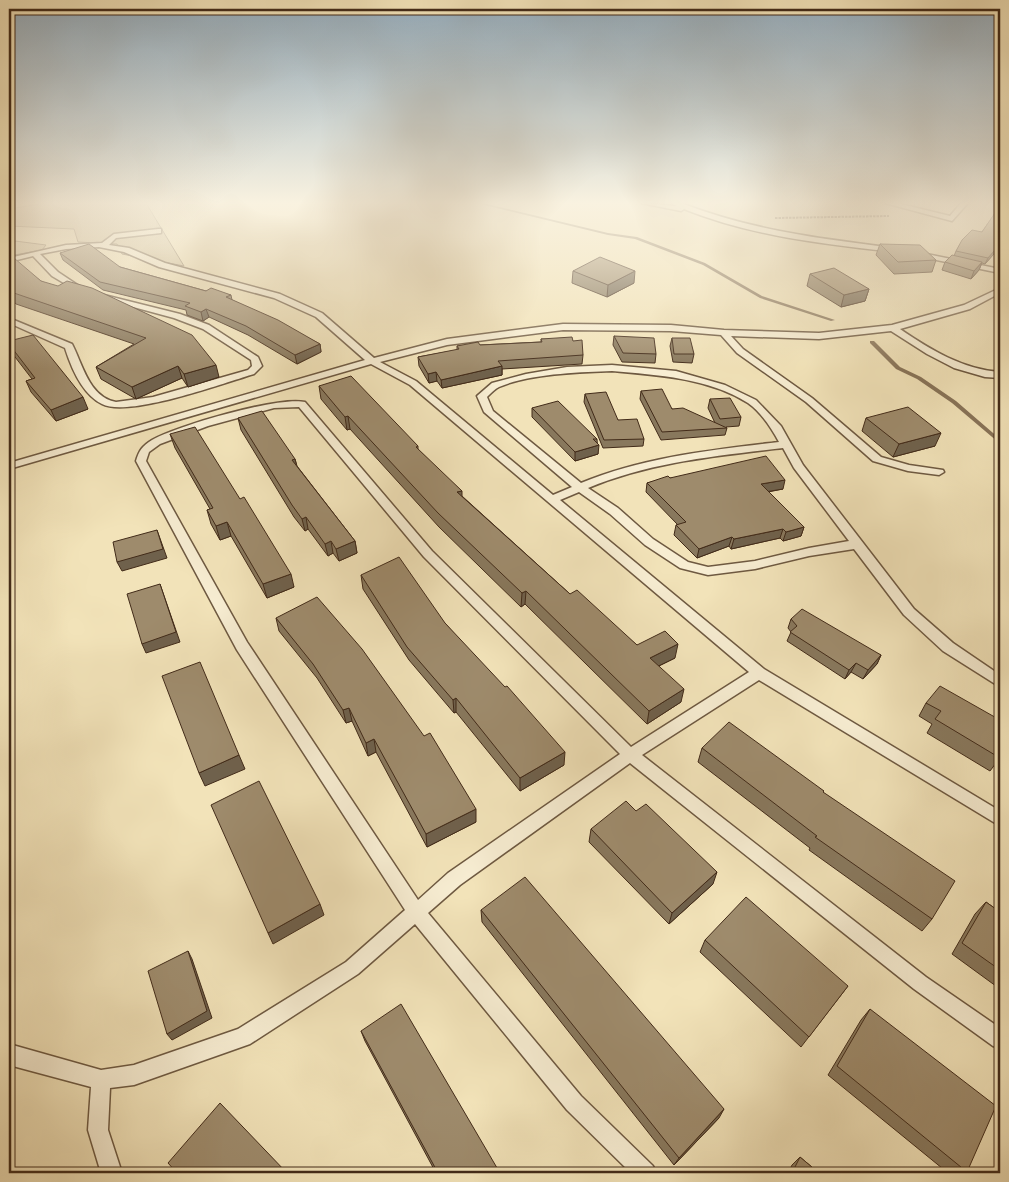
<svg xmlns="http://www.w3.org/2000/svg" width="1009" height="1182" font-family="'Gentium Book Plus',serif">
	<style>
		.green { fill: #d4c49e; stroke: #8b785c }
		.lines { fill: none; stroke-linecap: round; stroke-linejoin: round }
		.stream { fill: #887459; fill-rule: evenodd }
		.lane-casing { stroke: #6e5941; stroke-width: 3 }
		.path { stroke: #422b19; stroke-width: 2; stroke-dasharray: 2.5 1; stroke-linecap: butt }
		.lane { fill: #f7edd2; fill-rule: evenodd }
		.wall { fill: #88785d; stroke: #422b19 }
		.shaded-wall { fill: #6f614c; stroke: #422b19 }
		.building { fill: #9e8b6c; stroke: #422b19 }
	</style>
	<rect width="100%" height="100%" fill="#f2e3b9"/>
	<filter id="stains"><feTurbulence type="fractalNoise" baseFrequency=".004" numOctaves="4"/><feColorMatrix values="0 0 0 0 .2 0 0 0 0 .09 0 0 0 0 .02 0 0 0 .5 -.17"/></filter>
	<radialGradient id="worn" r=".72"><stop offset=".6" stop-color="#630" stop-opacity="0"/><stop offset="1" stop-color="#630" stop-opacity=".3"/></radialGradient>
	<path class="green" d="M45 203H146L184 266 122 254 117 244 78 242 74 229 9 226V209Z
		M15 241 46 245 42 250 9 256V248Z"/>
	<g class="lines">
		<path class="stream" d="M476 203H483L608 233 637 237 705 263 762 296 835 320 831 321 760 298 703 265 635 239 608 235Z
			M870 341H874L900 367 921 377 956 401 1000 439V442H998L952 403 917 379 896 369 870 343Z"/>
		<defs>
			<path id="lane" d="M641 203 676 206 671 203H681C750 230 822 239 895 248L899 250 895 252C824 244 751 236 684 209L681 211Z
				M885 203H897L950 216 961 203H968L952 221Z
				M158 229H161V233L116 238 109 245 129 248 165 263 280 294 322 313 374 358 447 339 563 324 671 325 724 330 819 333 892 325 964 305 1000 288V293L970 309 900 329C931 350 962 369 1000 372V378L985 377 954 368 927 354 891 331 819 339 731 336 743 349 812 398 881 457 909 465 943 470 944 472 939 475 908 471 873 461 806 402 737 353 721 335 671 331 563 330 447 345 380 362 416 381 553 495 572 487 484 412 477 396 492 383 526 374 567 367 612 365 676 371 725 385 756 400 781 426 803 465 914 609 953 643 1000 675V687L943 651 904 615 854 549 809 556 755 569 708 575 680 568 645 545 610 514 579 492 560 500 764 669 1000 811V826L759 680 642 755 926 977 1000 1028V1048L993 1046 914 989 630 763 460 885 428 913 581 1096 653 1166 656 1173H631L567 1110 415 924 358 974 250 1044 134 1085 110 1088 108 1130 122 1173H101L88 1130 91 1087 9 1065V1044L101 1070 134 1065 238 1029 346 962 405 910 237 650 136 461C139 451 142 446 152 440 176 426 279 396 305 402L432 551 631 747 749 672 410 385 371 364 9 469V463L365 360 316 317 274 298 159 267 124 252 99 247 66 249 40 254 58 272 82 288 83 290 79 292 52 276 33 256 9 262V258L66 245 102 243 114 234ZM612 371C658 375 708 378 748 403 761 412 772 429 779 442 712 450 644 457 581 483L493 411 487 397C491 393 495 389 499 387 528 374 580 372 612 371ZM299 407 424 557 620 754 448 873 418 900 247 642 146 461 149 452 160 444 208 426 274 408ZM783 448 794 468 849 541 809 548 755 561 708 567 688 562 653 539 618 508 588 488C650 462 716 456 783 448Z
				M912 251 1000 269V273L912 255Z
				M100 294 180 314 209 325 258 357 262 366 254 374C224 383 128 418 102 404 82 394 71 367 65 348L9 323V318L72 344C83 365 89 397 116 402L153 397 248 370 252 366 251 360 203 329 174 318 100 298Z"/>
		</defs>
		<use href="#lane" class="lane-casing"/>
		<path class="path" d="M775 218 889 216"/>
		<use href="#lane" class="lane"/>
	</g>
	<path class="wall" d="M1000 203V247L985 264 982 263 979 270 971 279 942 270 945 262 954 256 956 251 982 232 998 209Z
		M880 244 936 260 932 272 894 274 876 255Z
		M60 253 120 267 206 291 231 295 232 300 320 344 321 352 297 364 248 335 209 317 203 321 187 315 186 310 103 290 63 260Z
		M9 259 41 281 219 377 188 387 182 378 136 399 101 379 96 367 134 344 16 304 9 296Z
		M573 271 634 283 607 297 572 283Z
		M810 274 869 289 865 301 841 307 807 286Z
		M614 336 656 354 655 363 622 362 613 345Z
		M672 338 694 354 692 363 673 362 670 346Z
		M541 339 573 341 583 355 582 364 502 369V375L442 388 437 381 429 383 419 366 418 357 457 350V346L480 345 541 342Z
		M9 341 88 409 56 421 31 392 26 381 32 379 12 353 9 345Z
		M319 386 418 446V449L462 496 570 594 637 645 675 658 659 666 681 702 647 724 525 604 521 607 439 527 350 429 347 430 321 399Z
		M641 391 672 409 715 423 708 408 710 399 741 417 739 426 726 427 727 428 725 435 661 440 640 399Z
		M585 394 618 420 644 439 643 446 603 448 584 402Z
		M532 408 597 439 598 454 575 461 532 417Z
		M238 418 295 459 297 466 355 541 357 553 339 561 333 553 328 556 308 529 305 531 294 517 241 430Z
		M866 418 935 446 893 457 862 431Z
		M170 434 294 587 267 598 231 536 220 540 211 524 207 510 210 509 175 448Z
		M670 478 783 489 768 492 804 527 801 536 783 541 780 538 731 549 729 546 697 558 674 535 676 525H678L646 492 647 483Z
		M361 575 445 623 564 765 520 791 456 712 454 713 409 660 363 589Z
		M276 618 476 822 427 847 376 752 368 756 352 721 346 723 317 678 279 631Z
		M791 619 881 655 877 664 863 679 851 672 845 679 787 641 791 632 788 628Z
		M926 703 1000 720V765L996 763 990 771 927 733 932 724 919 716Z
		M702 748 824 791 823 792 932 919 922 931 809 850 810 848 698 762Z
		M591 829 713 884 669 924 589 842Z
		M986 902 1000 912V989L952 954 975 914Z
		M481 910 719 1118 674 1165 482 922Z
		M705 940 848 986 801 1047 700 952Z
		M870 1009 967 1172 964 1173H948L828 1075 861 1020Z
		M361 1031 500 1173H436L365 1041Z
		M800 1157 819 1173H788L792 1165Z"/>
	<path class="shaded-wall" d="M1000 244V247L985 264 988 258Z
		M982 262 979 270 971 279 974 271Z
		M635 271 634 283 607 297 608 285Z
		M869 289 865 301 841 307 844 295Z
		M206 309 209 317 203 321 201 312Z
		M320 344 321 352 297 364 295 355Z
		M216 365 219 377 188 387 184 374Z
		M178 366 182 378 136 399 132 387Z
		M502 366V375L442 388 441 380Z
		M436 372 437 381 429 383 428 374Z
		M83 397 88 409 56 421 51 410Z
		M348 416 350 429 347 430 345 417Z
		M941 433 935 446 893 457 899 444Z
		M599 445 598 454 575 461V452Z
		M295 459 298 471 292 460Z
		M785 480 783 489 759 493 761 484Z
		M462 491V504L457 492Z
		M306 517 308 529 305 531 302 519Z
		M227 522 231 536 220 540 216 526Z
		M804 527 801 536 783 541 786 532Z
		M783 529 780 538 731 549 734 539Z
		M157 530 167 558 122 571 117 562Z
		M732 537 729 546 697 558 699 549Z
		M331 541 333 553 328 556 325 544Z
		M355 541 357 553 339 561 336 549Z
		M291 574 294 587 267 598 263 584Z
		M160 584 180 642 146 653 142 644Z
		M526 591 525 604 521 607 522 593Z
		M678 644 675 658 648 671 650 658Z
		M881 655 877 664 863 679 868 670Z
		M856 663 851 672 845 679 849 670Z
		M684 689 681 702 647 724 649 711Z
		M456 698V712L454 713 453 700Z
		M349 708 352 721 346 723 343 710Z
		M374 739 376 752 368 756 366 743Z
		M565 752 564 765 520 791V778Z
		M239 755 245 769 205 786 199 773Z
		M476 809V822L427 847 426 834Z
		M717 872 713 884 669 924 672 913Z
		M320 904 324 915 273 944 268 933Z
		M188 951 192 959 212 1018 172 1040 167 1034Z
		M724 1109 719 1118 674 1165 679 1158Z"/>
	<path class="building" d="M1000 203V244L988 258 956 251 962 240 972 230 982 232 999 207Z
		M89 244 120 267 206 291 211 288 231 295 226 297 278 320 320 344 295 355 246 326 206 309 201 312 185 306 190 303 100 282 60 253Z
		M880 244 920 245 936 260 898 262Z
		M952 255 982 262 974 271 945 262Z
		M600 257 635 271 608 285 573 271Z
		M14 258 41 281 58 286 67 281 92 288 192 335 216 365 184 374 178 366 132 387 96 367 146 338 11 292 9 290V259Z
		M834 268 869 289 844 295 810 274Z
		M33 335 83 397 51 410 26 381 35 378 9 344V341Z
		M614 336 654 338 656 354 623 353Z
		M572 337 573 341 582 340 583 355 498 361 502 366 441 380 436 372 428 374 418 357 459 349 457 346 478 342 480 345 542 342 541 339Z
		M672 338H690L694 354H674Z
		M351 376 418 446 416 447 462 491 457 492 570 594 577 590 637 645 665 631 678 644 650 658 684 689 649 711 526 591 522 593 438 513 348 416 345 417 319 386Z
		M662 389 672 409 683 408 727 428 662 432 641 391Z
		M606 392 618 420 637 419 644 439 604 440 585 394Z
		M730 398 741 417 720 419 710 399Z
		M558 401 597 439H593L599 445 575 452 532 408Z
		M908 407 941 433 899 444 866 418Z
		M262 411 295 459 292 460 355 541 336 549 331 541 325 544 306 517 302 519 292 505 238 418Z
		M195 427 240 499 244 497 291 574 263 584 227 522 216 526 207 510 213 508 170 434Z
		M766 456 785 480 761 484 804 527 786 532 783 529 734 539 732 537 699 549 676 525 686 522 647 483 668 476 670 478Z
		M157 530 163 549 117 562 113 542Z
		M399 557 445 623 505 687 507 686 565 752 520 778 456 698 453 700 407 647 361 575Z
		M160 584 176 632 142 644 127 594Z
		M317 597 362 649 424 736 430 733 476 809 426 834 374 739 366 743 349 708 343 710 313 664 276 618Z
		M802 609 881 655 868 670 856 663 849 670 790 632 797 626 791 619Z
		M200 662 239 755 199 773 162 676Z
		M940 686 1000 720V758L935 719 941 711 926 703Z
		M729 722 824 791 823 792 955 881 932 919 815 837 817 836 702 748Z
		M259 781 320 904 268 933 211 805Z
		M626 801 636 811 646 804 717 872 672 913 591 829Z
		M525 877 724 1109 679 1158 481 910Z
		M746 897 848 986 809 1037 705 940Z
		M986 902 1000 912V970L962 943Z
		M188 951 207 1011 167 1034 148 971Z
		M401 1004 500 1173H438L361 1031Z
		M870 1009 996 1106 967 1172 837 1066Z
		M220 1103 287 1173H177L168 1163Z
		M800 1157 819 1173H792Z"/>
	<linearGradient id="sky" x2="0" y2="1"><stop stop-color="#94aec0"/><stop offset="0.55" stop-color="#f9f2e0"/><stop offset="1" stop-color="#f9f2e0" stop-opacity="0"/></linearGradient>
	<rect width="1009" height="369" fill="url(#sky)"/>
	<rect width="1009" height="1182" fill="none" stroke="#f2e3b9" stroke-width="30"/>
	<rect x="10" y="10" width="989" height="1162" fill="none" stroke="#422b19" stroke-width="2.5"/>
	<rect x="15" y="15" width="979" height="1152" fill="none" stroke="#422b19"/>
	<rect width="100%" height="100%" filter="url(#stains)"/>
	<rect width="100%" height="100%" fill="url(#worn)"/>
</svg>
